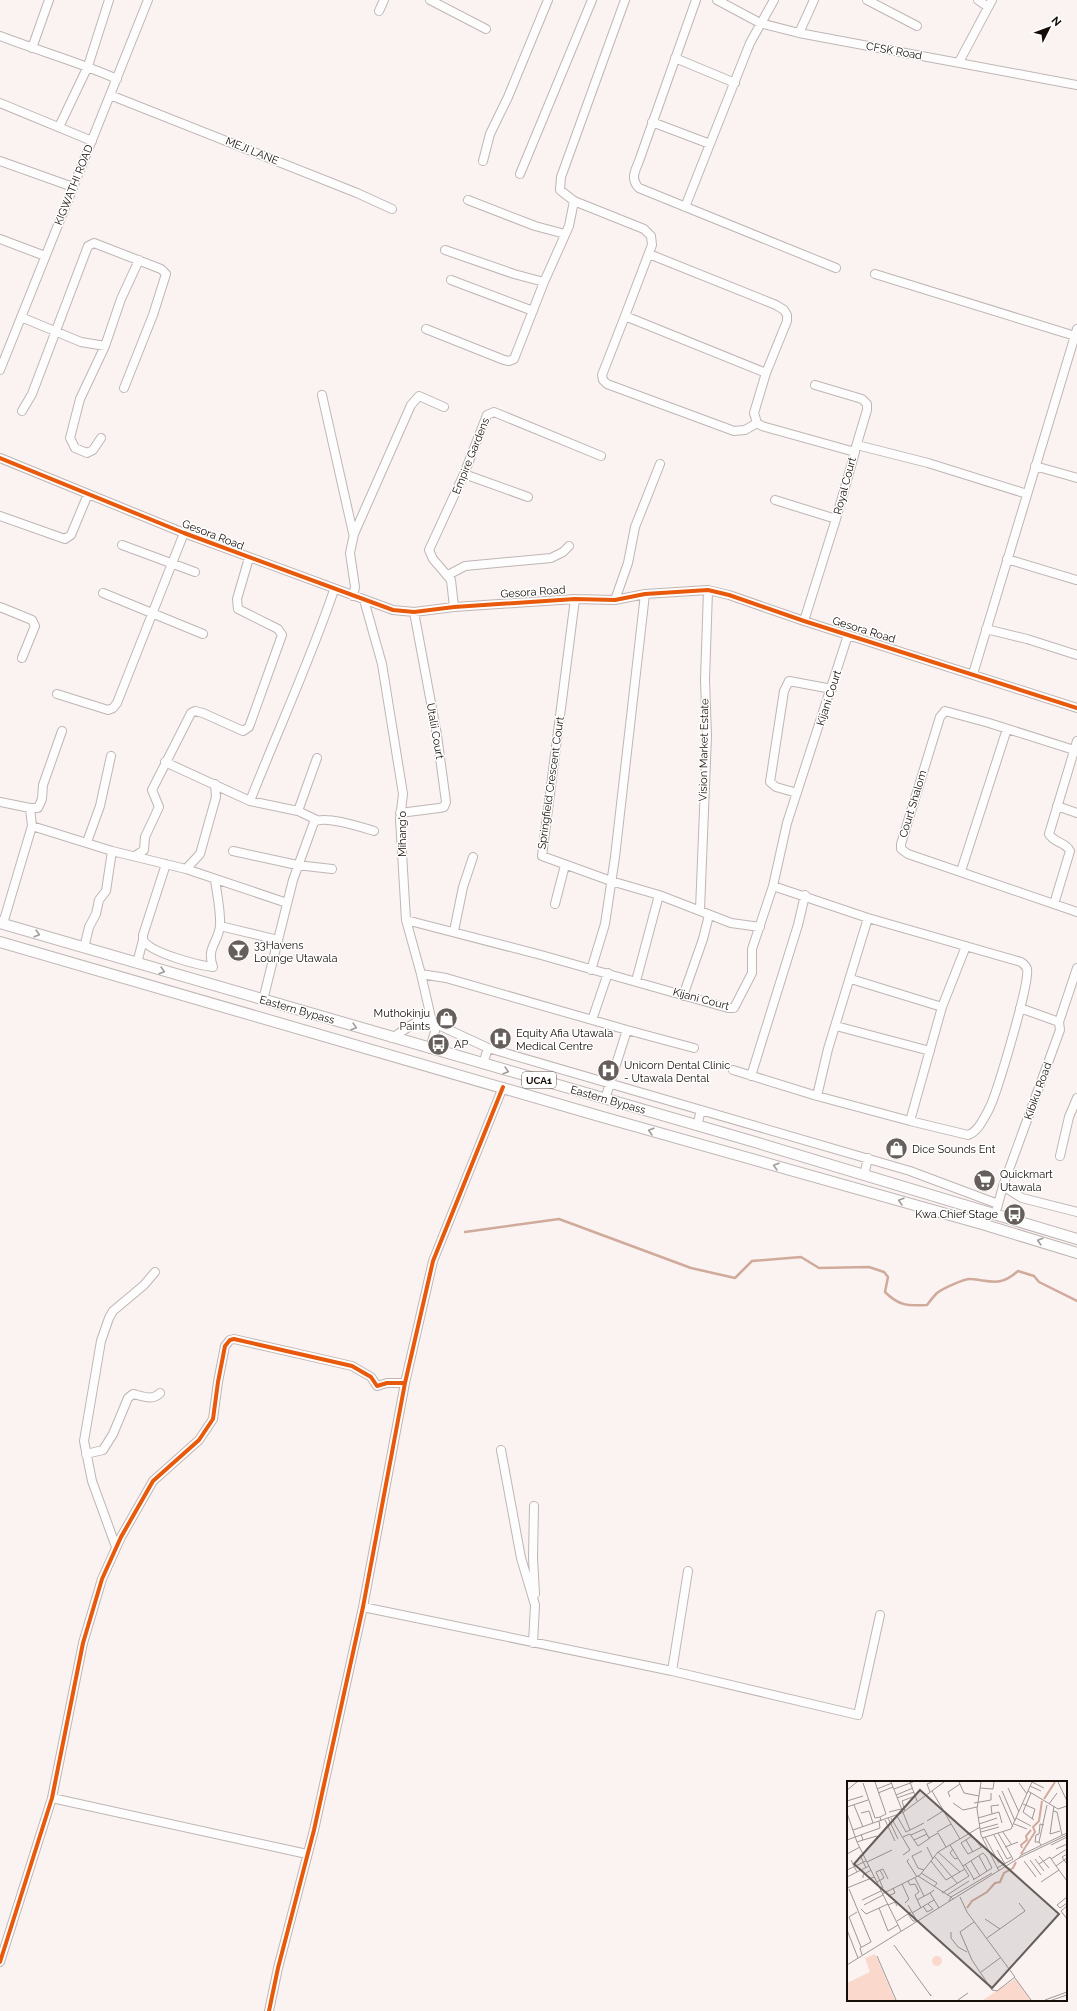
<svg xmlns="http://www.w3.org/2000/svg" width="1077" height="2011" font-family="Raleway,sans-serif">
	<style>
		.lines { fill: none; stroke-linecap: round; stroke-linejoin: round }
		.stream { stroke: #d0aa9b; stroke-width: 2.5 }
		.minor-casing { stroke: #bfb6b4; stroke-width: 10 }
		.major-casing { stroke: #bfb6b4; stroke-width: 12 }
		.minor { stroke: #fefdfd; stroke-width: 8 }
		.major { stroke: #fefdfd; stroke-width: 10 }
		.cycleway-casing { stroke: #fff; stroke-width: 6 }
		.cycleway { stroke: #e8590c; stroke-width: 4 }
		.oneway { stroke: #a19d9b }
		.labels { text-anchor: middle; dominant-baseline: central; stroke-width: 3; stroke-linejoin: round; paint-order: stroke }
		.shield { fill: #fff; stroke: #5c5653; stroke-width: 1 }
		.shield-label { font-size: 10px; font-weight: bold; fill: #160d09 }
		.street-label { font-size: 11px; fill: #160d09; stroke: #fff }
		.poi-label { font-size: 11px; fill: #160d09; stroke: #fff; text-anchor: start }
		.inset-river { fill: none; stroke: #d0aa9b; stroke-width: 2 }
		.inset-road { fill: none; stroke: #9f9795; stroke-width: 1 }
		.view { fill: #665e5b; fill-opacity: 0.15; stroke: #665e5b; stroke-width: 2 }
		.inset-edge { fill: none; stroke: #160d09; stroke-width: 2 }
	</style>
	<rect width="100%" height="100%" fill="#faf3f2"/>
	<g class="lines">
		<path class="stream" d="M465 1232 559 1219 691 1268 735 1278 752 1261 801 1257 819 1268 869 1267 884 1272 888 1277 885 1292C899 1306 908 1306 927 1305 930 1301 933 1297 937 1293 942 1289 965 1278 971 1279 992 1281 1000 1287 1018 1271L1034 1276 1039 1282 1077 1301"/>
		<defs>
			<path id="minor" d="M430 0 486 29
				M625 0 561 177 560 190 574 201 644 229 651 236 652 245 625 316 766 373
				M696 0 639 161C635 171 630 179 639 188L836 268
				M717 0 760 23 799 33 1077 85
				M867 0 917 26
				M978 0 988 7
				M379 11 384 0
				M799 33 814 0
				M0 36C39 51 79 62 117 79
				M32 48 49 0
				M675 58 735 83
				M959 62 992 0
				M110 95 357 193 392 209
				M0 103 92 141
				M652 122 710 144
				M59 127 88 66 109 0
				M0 161 73 187
				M483 161 490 134 508 97 548 0
				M520 174 592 0
				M468 200 535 226 565 234
				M685 207 750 43 774 0
				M0 239 45 256
				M445 250 514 274 544 282
				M649 254 776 305 784 310 787 315V321L766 373 754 413 757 423 762 426 855 452 836 519 804 621
				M875 274 1075 336
				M451 280 533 311
				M625 316 602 375 603 380 607 384 734 431 745 430 757 423
				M21 317 81 342 105 346 121 299 139 260
				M426 329 504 360 509 361 514 359 544 282 569 226 574 201
				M0 370 148 0
				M815 385 862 399 867 404V410L855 450
				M322 395 353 533
				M22 411 32 394 88 246 94 243 161 269 166 274 153 315 124 388
				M101 438 93 450 87 453 75 448 70 438 80 399 105 346
				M857 445 928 463 1027 494
				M0 458 184 533 393 610 414 612 454 607 575 599 615 600 645 594 708 590 729 595 804 621 1077 708
				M1035 466 1077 478
				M464 474 528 497
				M775 500 836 519
				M0 516 65 539 71 535 88 494
				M122 545 195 572
				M1007 559 1076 580
				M448 575 465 566 551 558 563 552 569 546
				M103 593 203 634
				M353 596 355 587 350 553 354 534 411 405 419 396 444 407
				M575 599 542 856 611 881 659 895 731 923 760 927
				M364 600 382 664 403 794 400 819 406 920 421 974 432 1022H416L392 1038
				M615 600 628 563 635 527 660 464
				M0 607 32 620 35 626 22 658
				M454 607 451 580 433 559 429 550 464 474 487 415 494 412 601 456
				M986 629 1027 639 1077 655
				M973 674 1077 329
				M57 694 108 710 113 708 117 703 184 533
				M1074 750 989 723 945 711 940 717 901 844V849L908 854 1077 912
				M165 762 250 801 298 811 317 820
				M797 793 776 787 770 782 784 691 789 681 832 689
				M250 801C278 730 310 661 334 590
				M0 802 30 808
				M1057 806 1077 813
				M298 811 317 758
				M400 813 439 808 444 807 446 802 437 735 414 612
				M32 826 112 851 186 869 287 903
				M87 842 100 806 111 756
				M233 851 297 865 332 869
				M135 856 144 850 145 837 159 807 152 790 191 713 195 711 203 713 243 731 249 727 282 635 278 629 238 609 237 599 249 558
				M166 864 143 935V940C151 953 197 965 213 967 206 948 218 943 220 926 221 912 217 894 215 880
				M186 869 200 854 216 797 215 784
				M961 871 1007 729
				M555 904 565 865
				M1054 904 1070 851C1066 842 1054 843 1049 834L1077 741
				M700 910 707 736 705 680 708 590
				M406 920 541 955 728 1008H734L752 973V949L773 886 787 823 848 635
				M0 921 4 920 32 826 30 808H38L42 799 43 785 62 731
				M220 926 278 940
				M454 931 463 887 473 857
				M84 948 89 927 96 914 99 900 106 891 112 851
				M137 963 143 940
				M591 970 605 924 615 857 645 594
				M421 974 446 978 627 1030 694 1048
				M851 979 942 1007
				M636 981 659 895
				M683 996 703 939 709 915
				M263 1000 293 880 314 822C325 815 361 827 374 831
				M1020 1008 1059 1022
				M592 1020 608 973
				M432 1022 488 1048 910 1171 998 1204
				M836 1026 930 1051
				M430 1049 435 1031 432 1022
				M483 1064 488 1048
				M733 1070 817 1096 910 1121 968 1135C978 1132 984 1118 989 1109 997 1093 1030 983 1027 969 1026 966 1024 964 1021 962L868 918 773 886
				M751 1076 798 925 805 895
				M817 1096 828 1049 868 918
				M605 1099 627 1030
				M910 1121 942 1007 966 946
				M697 1126 701 1110
				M1060 1156 1069 1117 1077 1098
				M864 1175 868 1158
				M1003 1186 1022 1198 1077 1212
				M997 1208 1003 1186 1060 1030 1059 1022 1077 968
				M501 1450 521 1558 535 1605 533 1643
				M86 1454 103 1450 113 1434 128 1398 133 1394C142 1396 153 1401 160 1393
				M534 1506 533 1558 535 1594
				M116 1547 92 1481 84 1441 101 1341 109 1318 113 1311 144 1285 155 1272
				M363 1607 672 1671 858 1715 880 1615
				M672 1671 688 1571
				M52 1798 307 1854
				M0 1962 52 1798 83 1643 102 1579 121 1537 153 1481 199 1440 213 1419 218 1382 225 1346 230 1340 234 1339 352 1366 371 1377 377 1386 387 1383H405
				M269 2011 278 1968 314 1830 363 1607 405 1383 433 1261 503 1087"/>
			<path id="major" d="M0 923 748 1140 1077 1239
				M0 942 599 1116 982 1224 1077 1253"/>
		</defs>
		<use href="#minor" class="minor-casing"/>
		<use href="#major" class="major-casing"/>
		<use href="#minor" class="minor"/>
		<use href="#major" class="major"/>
		<defs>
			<path id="cycleway" d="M0 458 184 533 393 610 414 612 454 607 575 599 615 600 645 594 708 590 729 595 804 621 1077 708
				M0 1962 52 1798 83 1643 102 1579 121 1537 153 1481 199 1440 213 1419 218 1382 225 1346 230 1340 234 1339 352 1366 371 1377 377 1386 387 1383H405
				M269 2011 278 1968 314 1830 363 1607 405 1383 433 1261 503 1087"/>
		</defs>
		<use href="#cycleway" class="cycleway-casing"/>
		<use href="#cycleway" class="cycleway"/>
	</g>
	<defs><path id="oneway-chevron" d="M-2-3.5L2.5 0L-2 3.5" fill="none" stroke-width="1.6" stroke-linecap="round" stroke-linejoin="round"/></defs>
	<g class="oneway">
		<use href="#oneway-chevron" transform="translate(37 934) rotate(16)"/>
		<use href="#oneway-chevron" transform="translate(162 971) rotate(16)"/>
		<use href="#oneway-chevron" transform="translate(354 1027) rotate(16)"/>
		<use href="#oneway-chevron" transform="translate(506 1071) rotate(16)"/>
		<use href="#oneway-chevron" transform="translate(651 1131) rotate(-164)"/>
		<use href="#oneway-chevron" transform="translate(776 1166) rotate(-164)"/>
		<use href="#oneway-chevron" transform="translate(901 1201) rotate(-164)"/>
		<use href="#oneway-chevron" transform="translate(1040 1241) rotate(-163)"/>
	</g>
	<defs>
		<symbol id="bar-disc" viewBox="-11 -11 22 22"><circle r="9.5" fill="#665e5b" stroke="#fff"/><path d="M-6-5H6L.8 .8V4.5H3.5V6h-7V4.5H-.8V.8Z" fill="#fff"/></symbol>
		<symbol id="shop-disc" viewBox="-11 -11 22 22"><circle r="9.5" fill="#665e5b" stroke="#fff"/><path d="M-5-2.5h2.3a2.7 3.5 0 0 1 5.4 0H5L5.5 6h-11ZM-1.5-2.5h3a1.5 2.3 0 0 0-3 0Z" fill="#fff"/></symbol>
		<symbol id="hospital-disc" viewBox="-11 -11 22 22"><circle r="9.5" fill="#665e5b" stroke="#fff"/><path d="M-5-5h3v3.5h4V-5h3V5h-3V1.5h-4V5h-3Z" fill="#fff"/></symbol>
		<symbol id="bus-disc" viewBox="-11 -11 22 22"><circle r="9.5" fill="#665e5b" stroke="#fff"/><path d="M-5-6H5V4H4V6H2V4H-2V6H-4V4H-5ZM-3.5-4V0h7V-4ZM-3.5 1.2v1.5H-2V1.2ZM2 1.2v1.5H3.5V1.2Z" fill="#fff"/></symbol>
		<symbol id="supermarket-disc" viewBox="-11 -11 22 22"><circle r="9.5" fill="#665e5b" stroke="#fff"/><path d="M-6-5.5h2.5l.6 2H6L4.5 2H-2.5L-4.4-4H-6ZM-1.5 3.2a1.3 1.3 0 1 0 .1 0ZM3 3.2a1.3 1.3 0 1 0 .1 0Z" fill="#fff"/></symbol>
	</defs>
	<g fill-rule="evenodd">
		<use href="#bar-disc" x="226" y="938" width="25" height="25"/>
		<use href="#shop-disc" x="434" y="1006" width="25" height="25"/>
		<use href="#hospital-disc" x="488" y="1026" width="25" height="25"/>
		<use href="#bus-disc" x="426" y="1032" width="25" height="25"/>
		<use href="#hospital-disc" x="596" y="1058" width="25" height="25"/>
		<use href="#shop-disc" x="884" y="1136" width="25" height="25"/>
		<use href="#supermarket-disc" x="972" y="1168" width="25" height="25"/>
		<use href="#bus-disc" x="1002" y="1202" width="25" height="25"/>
	</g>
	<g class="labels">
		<rect class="shield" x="522" y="1072" width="34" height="16" rx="3"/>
		<g class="shield-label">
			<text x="539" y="1080">UCA1</text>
		</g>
		<g class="street-label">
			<text transform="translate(894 51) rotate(10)">CFSK Road</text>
			<text transform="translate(252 151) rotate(22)">MEJI LANE</text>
			<text transform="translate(74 185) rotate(-68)">KIGWATHI ROAD</text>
			<text transform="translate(471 456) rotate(-68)">Empire Gardens</text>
			<text transform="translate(845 486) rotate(-75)">Royal Court</text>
			<text transform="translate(213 535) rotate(21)">Gesora Road</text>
			<text transform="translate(533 592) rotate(-4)">Gesora Road</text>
			<text transform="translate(864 630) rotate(17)">Gesora Road</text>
			<text transform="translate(829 698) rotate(-72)">Kijani Court</text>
			<text transform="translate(435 731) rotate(80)">Utalii Court</text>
			<text transform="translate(704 750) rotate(-89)">Vision Market Estate</text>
			<text transform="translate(551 783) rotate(-82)">Springfield Crescent Court</text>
			<text transform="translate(913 804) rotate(-73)">Court Shalom</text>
			<text transform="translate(402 834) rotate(-90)">Mihang'o</text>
			<text transform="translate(701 999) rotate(15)">Kijani Court</text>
			<text transform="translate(297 1010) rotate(16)">Eastern Bypass</text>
			<text transform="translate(1038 1091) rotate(-70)">Kibiku Road</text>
			<text transform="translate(608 1100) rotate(16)">Eastern Bypass</text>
		</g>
		<g class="poi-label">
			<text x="254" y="945">33Havens<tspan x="254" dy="13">Lounge Utawala</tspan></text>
			<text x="430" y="1013" text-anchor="end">Muthokinju<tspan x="430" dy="13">Paints</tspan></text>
			<text x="516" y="1033">Equity Afia Utawala<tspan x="516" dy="13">Medical Centre</tspan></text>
			<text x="454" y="1044">AP</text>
			<text x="624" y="1065">Unicorn Dental Clinic<tspan x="624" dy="13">- Utawala Dental</tspan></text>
			<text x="912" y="1149">Dice Sounds Ent</text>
			<text x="1000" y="1174">Quickmart<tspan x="1000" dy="13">Utawala</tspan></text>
			<text x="998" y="1214" text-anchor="end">Kwa Chief Stage</text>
		</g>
	</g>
	<g transform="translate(847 1781)">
		<rect width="220" height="220" fill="#faf3f2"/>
		<path d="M28 173 48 219H0V202L23 191 18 177ZM85 180a5 5 0 1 1 10 0a5 5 0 1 1-10 0ZM168 198 183 219H136Z" fill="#fad9cc"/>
		<path class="inset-river" d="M197 18 208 1M175 67 174 64 180 59 179 55 184 49M174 73 188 51 186 46 192 40 195 20M120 127 125 120 140 111 148 102 153 101 157 92 166 87 169 81"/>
		<path class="inset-road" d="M28 1 39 33 33 36M44 1 63 49M63 1 70 20M112 1 117 12 132 15M134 1 130 28 134 54 152 90M185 1 197 7M211 1 220 20M16 2 28 37 33 36 34 40M172 2 180 13M183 5 194 10M133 7 146 8 147 1M161 7 172 31M30 8 45 2M47 8 66 1M0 9 10 1M85 10 113 58M155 10 168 40M181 10 211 28 220 25M83 11 80 3 85 1M31 12 46 6M184 12 176 31 187 39M49 14 66 7M152 14 166 46M103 16 101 11 113 3M50 17 67 11M0 20 16 15M106 22 116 29 130 26M127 22 144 19V12M176 23 188 28 185 38M202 23 210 12M7 24 16 46M207 25 203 53 213 50M0 26 21 19M58 30 55 20 68 15M206 30 210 31 215 54M42 31 54 28M0 32 10 61 54 150M14 32 22 30 26 42M145 33 144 25 152 24M50 35 59 51 77 42M41 37 51 58M44 37 63 69 56 74M131 37 152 31 155 42M169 37 184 45M38 39 48 60M80 40 96 30M132 43 150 37M167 43 180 48M133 48 151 43M6 49 55 32 97 1M90 51 104 43M134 51 152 46M156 51 164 63M123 52 134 66M64 54 77 48 82 57 91 52 99 66M147 54 160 78 164 76M125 55 114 62 121 73 137 65M56 56 63 53 67 59 80 53M138 56 152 82M135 57 164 48 185 1M0 59 33 47 32 40M16 59 30 55 31 57M67 59 71 65 83 57M119 59 126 71M10 61 16 59 14 53M192 61H188L189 54 192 53 193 43 197 44M194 64 192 61 200 24M204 64 220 56M80 66 86 78M158 66 171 61M106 68 103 72 108 78 111 77M209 68 220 63M150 69 158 83M75 70 65 75 71 87 77 89M91 71 113 91M0 73 13 66M220 73 215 76 220 83M13 74 19 87M132 75 140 90M192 75 202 87M88 76 110 102M172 77 174 74 220 52M220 77 209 85 220 100M62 78 60 80 70 96M188 78 197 90M204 78 220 68M4 79 10 91M183 79 194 94M84 80 99 99 118 88M124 80 133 95M177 80 189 96M20 81 45 69M118 83 127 98M192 83 203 76 209 85M116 85 136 72 139 75 145 87 126 99M150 87 166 78 151 52M0 89 19 80M74 92 90 102 87 106M71 95 104 116 102 120M0 96 22 85M16 97V94L24 89M68 97 77 115M61 100 63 104 68 103 72 111 68 114 74 127M30 101 37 97 33 89M194 101 212 89M55 103 62 118 58 122M0 107 27 96M36 107 29 91 36 88 41 98M2 108 24 161 13 167 15 174M87 109 83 112 92 127M95 112 122 95 103 64M35 113 73 94 91 71 133 46M100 114 122 100M41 115 48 112 46 107M113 116 120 131 168 196 150 210 145 209 125 179 113 151 127 141M220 116 210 124 213 127 220 122M106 118 104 116 145 92M15 119 34 110M70 119 83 112M17 124 36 114M41 124 48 121 50 125M61 124 70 140M76 125 80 131 86 128 81 123M220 125 214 130 220 138M32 127 41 150 51 144M14 128 19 133 41 123M10 131 2 136 14 166M65 132 87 119M61 133 66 140H70M138 138 153 148M50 140 64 131M0 149 11 177M104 151V157L111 166 120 171M140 157 178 130 172 122M47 164 84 215 83 213M30 175 49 219M0 184 172 77 220 54M134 191 153 177M168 197 184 219M111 219 121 212M198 219 220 211M205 219 220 214"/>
		<path class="view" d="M73 9 212 133 145 207 7 83Z"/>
		<rect width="220" height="220" class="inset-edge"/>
	</g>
	<g transform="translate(1049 28) rotate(48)" stroke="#ffffff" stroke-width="3" paint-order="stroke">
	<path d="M0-3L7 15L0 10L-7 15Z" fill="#160d09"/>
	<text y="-6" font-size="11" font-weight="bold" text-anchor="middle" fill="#160d09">N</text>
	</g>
</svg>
